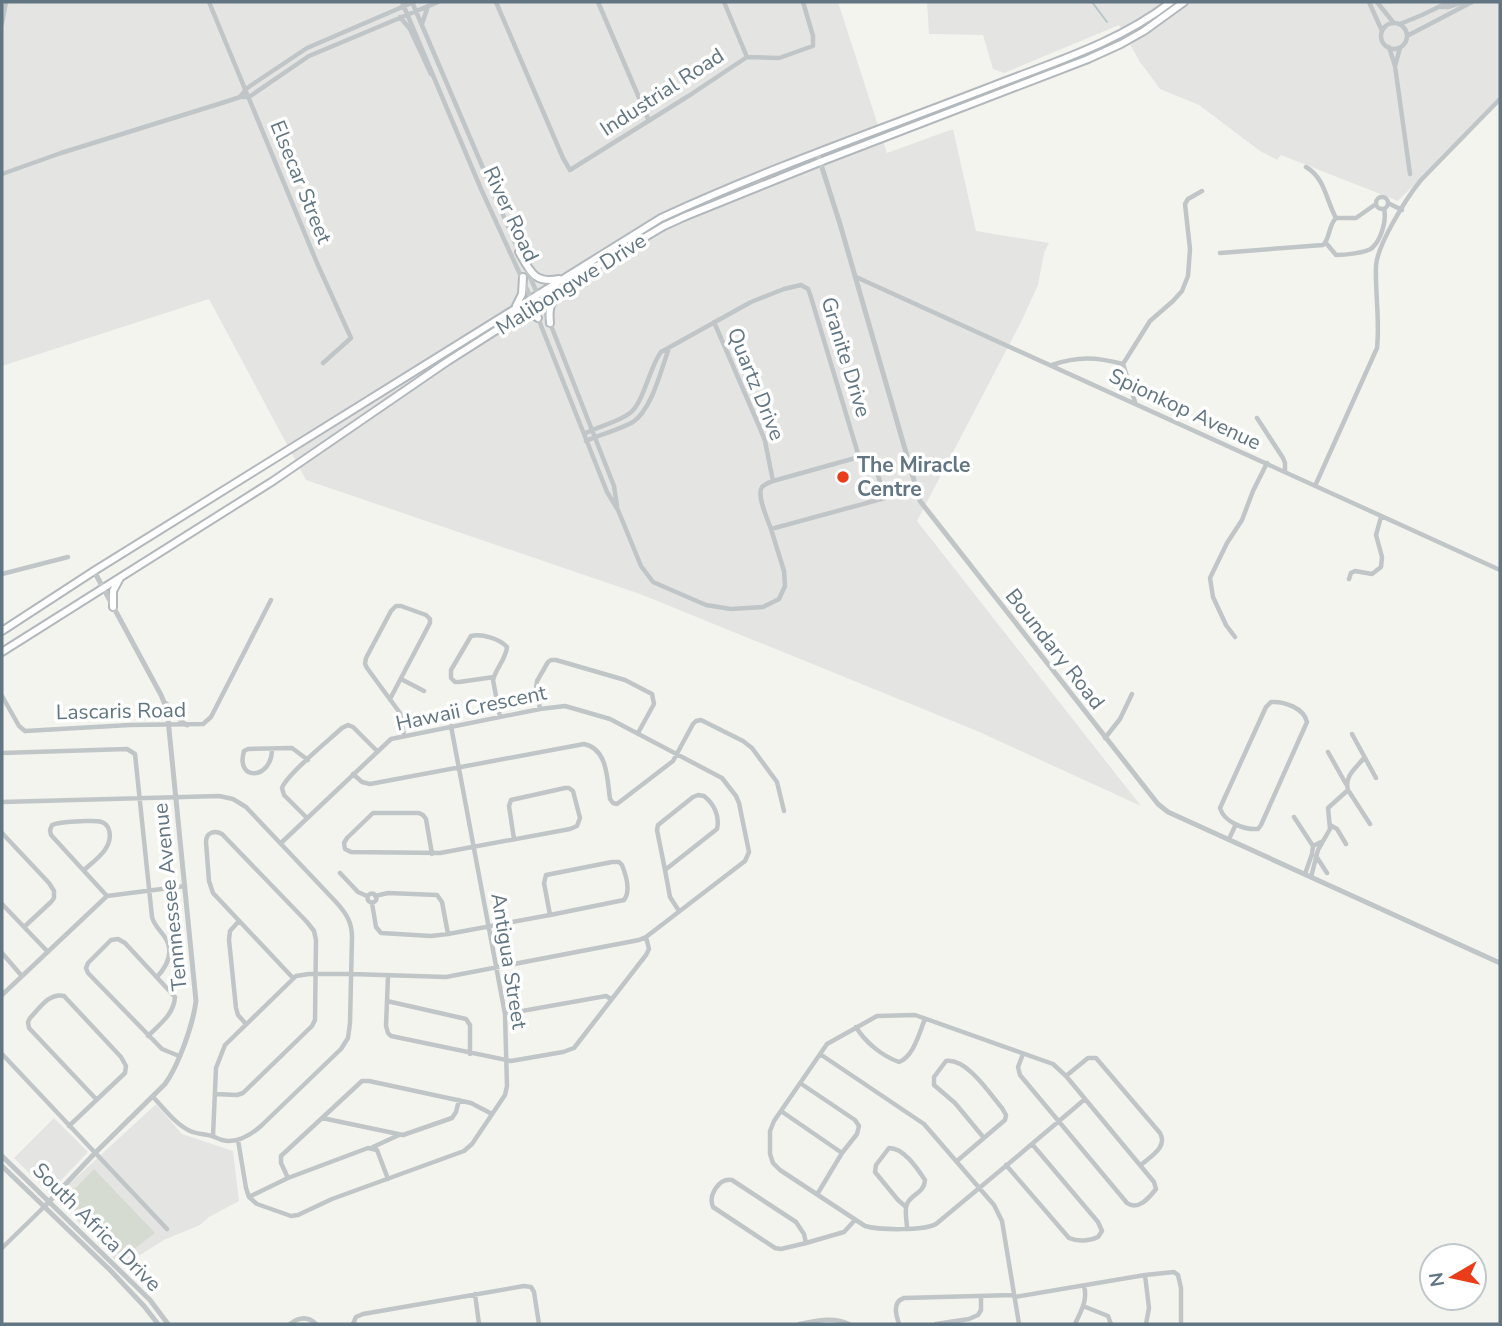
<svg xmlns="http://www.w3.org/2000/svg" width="1502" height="1326" font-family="'Nunito Sans',sans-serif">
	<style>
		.built { fill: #e4e5e3 }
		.green { fill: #d5dbd0 }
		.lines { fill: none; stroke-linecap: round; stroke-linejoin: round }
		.stream { stroke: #b7c6c9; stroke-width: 2 }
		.secondary-casing { stroke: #b2b8bc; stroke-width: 10 }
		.minor { stroke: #c0c5c7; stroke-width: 4.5 }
		.tertiary { stroke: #c0c5c7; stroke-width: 5 }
		.secondary { stroke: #fff; stroke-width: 6 }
		.poi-dot { fill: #ea3c18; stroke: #fff; stroke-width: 2.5 }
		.labels { text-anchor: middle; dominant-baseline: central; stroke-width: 7; stroke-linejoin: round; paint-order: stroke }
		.street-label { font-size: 21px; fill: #617582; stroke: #fff }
		.poi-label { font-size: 21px; font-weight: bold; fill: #617582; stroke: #fff; text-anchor: start }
	</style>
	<rect width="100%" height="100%" fill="#f4f4ef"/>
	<path class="built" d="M2 2H838L887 153 953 129 976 231 1049 243 1044 253 1038 285 1021 322 917 521 1141 806 977 731 640 594 306 480 209 299 2 366Z
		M927 2H1500V97L1398 201 1281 155 1277 160 1260 151 1199 105 1160 89 1140 62 1119 25 1004 73 993 69 983 35 929 34Z
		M156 1104 182 1134 233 1151 239 1201 209 1217 200 1225 164 1240 132 1260 116 1261 57 1200 66 1187Z
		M54 1118 88 1152 49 1193 14 1158Z"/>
	<path class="green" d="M94 1169 155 1233 122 1258 65 1199Z"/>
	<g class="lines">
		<path class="stream" d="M1092 2 1107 22"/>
		<defs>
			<path id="secondary" d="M519 252C530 271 534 284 559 279
				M516 306 522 294 523 277
				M523 315H533L538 318
				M550 323C549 312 549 304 557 296
				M113 607V591L120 578
				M2 631 94 571 661 218C769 168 882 129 993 86 1054 62 1118 43 1171 2
				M2 652 273 481 448 361 613 256 664 226 686 216 820 162 1088 59 1121 44 1144 31 1184 2"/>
		</defs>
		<use href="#secondary" class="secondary-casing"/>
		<path class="minor" d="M209 2 317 263 351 338 323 363
			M402 2 481 189 535 307 538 318 607 492 618 510 641 566 653 582 706 605 731 609 763 607 779 599 785 586 784 571 771 529
			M412 2 519 252
			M496 2 563 158 570 170 690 95 747 57 779 58 813 46V36L803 2
			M598 2 649 121
			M724 2 747 57
			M1369 2 1382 31
			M1377 2 1393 22
			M1440 7H1448L1463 2
			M400 17 410 29 431 74
			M2 23 6 2
			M1381 36a13 13 0 1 1 26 0a13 13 0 1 1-26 0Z
			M422 24 428 6
			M1400 24 1422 15 1449 2
			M1407 36 1472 2
			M1389 47 1395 66 1410 174
			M1395 66 1400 48
			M240 97 246 89 253 84 307 48 414 2
			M1306 167C1325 178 1326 200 1336 218
			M2 174 61 153 225 102 240 97H249L309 56 438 2
			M1376 203a6 6 0 1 1 12 0a6 6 0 1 1-12 0Z
			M1388 203 1402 210
			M1326 243 1336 255C1344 255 1366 253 1372 248 1381 240 1387 220 1384 209
			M1220 253 1323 245C1330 239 1328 226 1336 218H1356L1376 204
			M527 270 550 323 614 486 617 506
			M856 277 1500 570
			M714 322 759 426 765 441 773 481C770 482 764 485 762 487 756 495 768 520 771 529L885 498 874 462 868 457H859
			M1052 365C1078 356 1096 357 1123 364
			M1135 402 1123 364 1150 321 1173 301 1182 291 1188 276 1190 249 1185 204 1188 199 1202 191
			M1257 418 1283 458 1285 463V472
			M584 434C598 426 617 423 630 413 644 402 649 368 661 352L751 302 784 289 801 285 808 289 810 294 859 457 773 481
			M586 441C601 434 619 430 633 422 652 409 661 370 669 348
			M1315 486 1377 348C1380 320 1375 293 1376 266 1377 245 1407 197 1421 180L1500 99
			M2 574 68 557
			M1349 579 1351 573 1355 571 1372 574 1381 567 1382 557 1376 535 1381 517
			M1235 637 1226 625 1213 597 1210 578 1227 543 1242 520 1253 491 1267 463
			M494 677 459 682H455L451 678V670L471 636C481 633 500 639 507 647 506 659 496 668 493 680L500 717
			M401 679 424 691
			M2 696 19 726 25 731 130 725 203 724 211 717 271 600
			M390 699 430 623V619L426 615 401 606H396L391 611 366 658 365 664 367 668 400 713 404 736
			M1271 702C1284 701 1304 708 1307 722L1261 825 1258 829C1244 830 1224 822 1220 808L1266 707Z
			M540 709 536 688 537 681 548 662 551 660H556L625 680 652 694 654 704 638 733
			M1352 734 1376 778
			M1105 738 1120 719 1132 694
			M272 749C272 780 235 782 244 751L248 749 292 748 308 760
			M1328 752 1346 784
			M2 753 127 749 135 754 152 917C154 925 159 929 164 936 175 951 168 965 157 977
			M353 774 362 782 370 784 584 744C608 749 607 779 610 799L613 803 617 804 673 761 693 724 696 721 701 720 743 741 752 748 777 782 784 811
			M1348 790 1370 824
			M2 802 219 796 233 799 246 807 336 902C346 913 352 922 352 937L350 1023 348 1038 341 1049 262 1125C252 1134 237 1144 222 1140 218 1139 215 1137 212 1136 204 1134 197 1134 190 1131 175 1124 164 1108 153 1097
			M1294 817 1313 846
			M307 818 284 795 282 788C286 775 329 740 342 728L348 725 353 727 377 751
			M1330 825 1337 829 1346 844
			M2 833 49 883 54 891V898L51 902 24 927
			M1229 839 1236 824
			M432 854 426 819 423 815 419 813H373L347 838 344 843 345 849 351 852 440 853 570 829 577 826 580 818 573 791 569 788H565L511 800 509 806 514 839
			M1316 856 1327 873
			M84 870C95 860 114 848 109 830 106 819 95 821 85 821 74 822 62 821 52 825L50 830 51 835 107 896
			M665 870 657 830 658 825 693 797 698 795 704 796C714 804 720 816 717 829L665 870 670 897 679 911
			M340 873 358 892 367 896
			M1305 874 1312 854 1313 846 1321 842
			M1311 877 1318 850 1330 829 1328 808 1348 790C1344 776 1356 768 1364 758
			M367.5 898a4.5 4.5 0 1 1 9 0a4.5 4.5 0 1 1-9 0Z
			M375 896 388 893 437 895 442 902 448 934
			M372 903 376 927 381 933 431 936 448 934 550 915 544 883 546 875 612 862H619L622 865C626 875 631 891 624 900L550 915
			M2 904 47 951
			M239 921 230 931 229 940 236 1008 238 1015 246 1024
			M2 953 21 975
			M388 976 386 1026 388 1033 391 1036 511 1061 563 1052 574 1048 646 955 649 949 646 937
			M2 995 107 896 185 886
			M387 1001 466 1019 470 1025V1054
			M505 1014 606 996 611 999
			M856 1027C865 1042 882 1056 899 1062 914 1056 919 1033 925 1019
			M148 1036C160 1024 174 1014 175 997L125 943 118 939 111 940 88 963 86 968 88 973 162 1049 179 1056
			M2 1054 167 1229
			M820 1054 924 1124 994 1205 1002 1221 1019 1324
			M1023 1054 1018 1067 1020 1075 1127 1203C1138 1211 1149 1198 1156 1189L1154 1182 1066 1076 1053 1064 915 1015 877 1016 827 1044 774 1121 770 1131V1154L773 1163 780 1170 865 1226C878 1230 924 1231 936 1224L1019 1155C1041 1136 1063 1118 1085 1099
			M1066 1076 1088 1058H1096L1160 1133C1168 1147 1151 1156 1141 1165
			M800 1083 855 1120 859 1126 857 1134 842 1153 818 1193
			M215 1094 237 1095 243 1093 312 1026 315 1020 316 940 314 931 307 922 222 834C215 830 206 832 206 842L209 881 213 893 293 978
			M781 1111 842 1153
			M322 1118 403 1135 452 1118 456 1112 459 1100
			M69 1126 125 1073 126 1066 121 1057 64 996C49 992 39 1009 30 1018L28 1022 29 1028 96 1099
			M213 1136 216 1068 225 1045 296 976 309 974H351L446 977 639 940 646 937 745 861 749 852 739 803 736 796 722 778 610 719 565 706 540 709 391 739 281 843
			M238 1140 246 1188 249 1197 257 1204 291 1216 298 1215 332 1199 464 1151 472 1144 505 1095 507 1086 505 1014 451 726
			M373 1147 399 1135
			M957 1161 1005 1120 1006 1115 1002 1108C990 1094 967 1058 946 1061L934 1077V1085L955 1103 984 1138
			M1006 1165 1069 1238C1078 1242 1090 1241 1098 1237L1102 1231 1098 1222 1032 1144
			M288 1178 281 1163V1156L362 1081H369L471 1103 492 1114
			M249 1197 288 1178 368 1148 377 1150 388 1179
			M906 1207 898 1200 875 1172 876 1165 889 1148C904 1148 917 1168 925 1180 924 1194 912 1193 907 1204 904 1210 907 1221 907 1228
			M806 1243 781 1249 775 1248 713 1207C708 1195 719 1178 732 1180L796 1222 804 1234 806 1243 844 1232 855 1220
			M2 1248 44 1207
			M1145 1275 1149 1308 1146 1324
			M475 1294 479 1324
			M1015 1297 1145 1275 1174 1272 1178 1275 1181 1288V1324
			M1083 1306 1108 1316 1111 1324
			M290 1324C299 1317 308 1316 316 1324
			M353 1324 356 1317 363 1314 524 1286 531 1287 534 1292 539 1324
			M799 1324C816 1321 833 1316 849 1324
			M899 1324C896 1315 892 1302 904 1298L1014 1295
			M936 1324 969 1319 978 1315 981 1310V1296
			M1075 1324C1081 1311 1088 1300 1084 1286"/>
		<path class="tertiary" d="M817 152 840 224 920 501 1158 804 1168 812 1500 963
			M165 703C175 708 176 720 187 725
			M2 1156 150 1300 168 1324
			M2 1166 111 1271 144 1306 158 1324
			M44 1207 95 1153 165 1084C179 1065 193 1024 196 1001L167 709 161 695 94 571"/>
		<use href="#secondary" class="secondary"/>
	</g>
	<circle class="poi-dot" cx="843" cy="477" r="7"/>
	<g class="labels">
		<g class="street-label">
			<text transform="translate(662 92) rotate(-33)">Industrial Road</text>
			<text transform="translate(301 182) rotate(68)">Elsecar Street</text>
			<text transform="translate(511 214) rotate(65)">River Road</text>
			<text transform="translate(571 284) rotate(-32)">Malibongwe Drive</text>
			<text transform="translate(846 357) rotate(73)">Granite Drive</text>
			<text transform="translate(756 384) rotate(68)">Quartz Drive</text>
			<text transform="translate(1185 409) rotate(25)">Spionkop Avenue</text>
			<text transform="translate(1055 649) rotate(52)">Boundary Road</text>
			<text transform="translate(471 708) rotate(-12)">Hawaii Crescent</text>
			<text transform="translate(121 711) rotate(-1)">Lascaris Road</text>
			<text transform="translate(170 897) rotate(-96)">Tennnessee Avenue</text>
			<text transform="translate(509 961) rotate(81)">Antigua Street</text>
			<text transform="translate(97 1227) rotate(45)">South Africa Drive</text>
		</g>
		<g class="poi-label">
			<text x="857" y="465">The Miracle<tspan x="857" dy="24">Centre</tspan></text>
		</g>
	</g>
	<rect width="1502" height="1326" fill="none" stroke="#617582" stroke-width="7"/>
	<g transform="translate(1453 1277) rotate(261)"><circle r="33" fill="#ffffff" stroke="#c0c8cd" stroke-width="2"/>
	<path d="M0-5L12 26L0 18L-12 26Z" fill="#ea3c18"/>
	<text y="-10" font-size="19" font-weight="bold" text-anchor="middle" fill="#617582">N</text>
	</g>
</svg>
